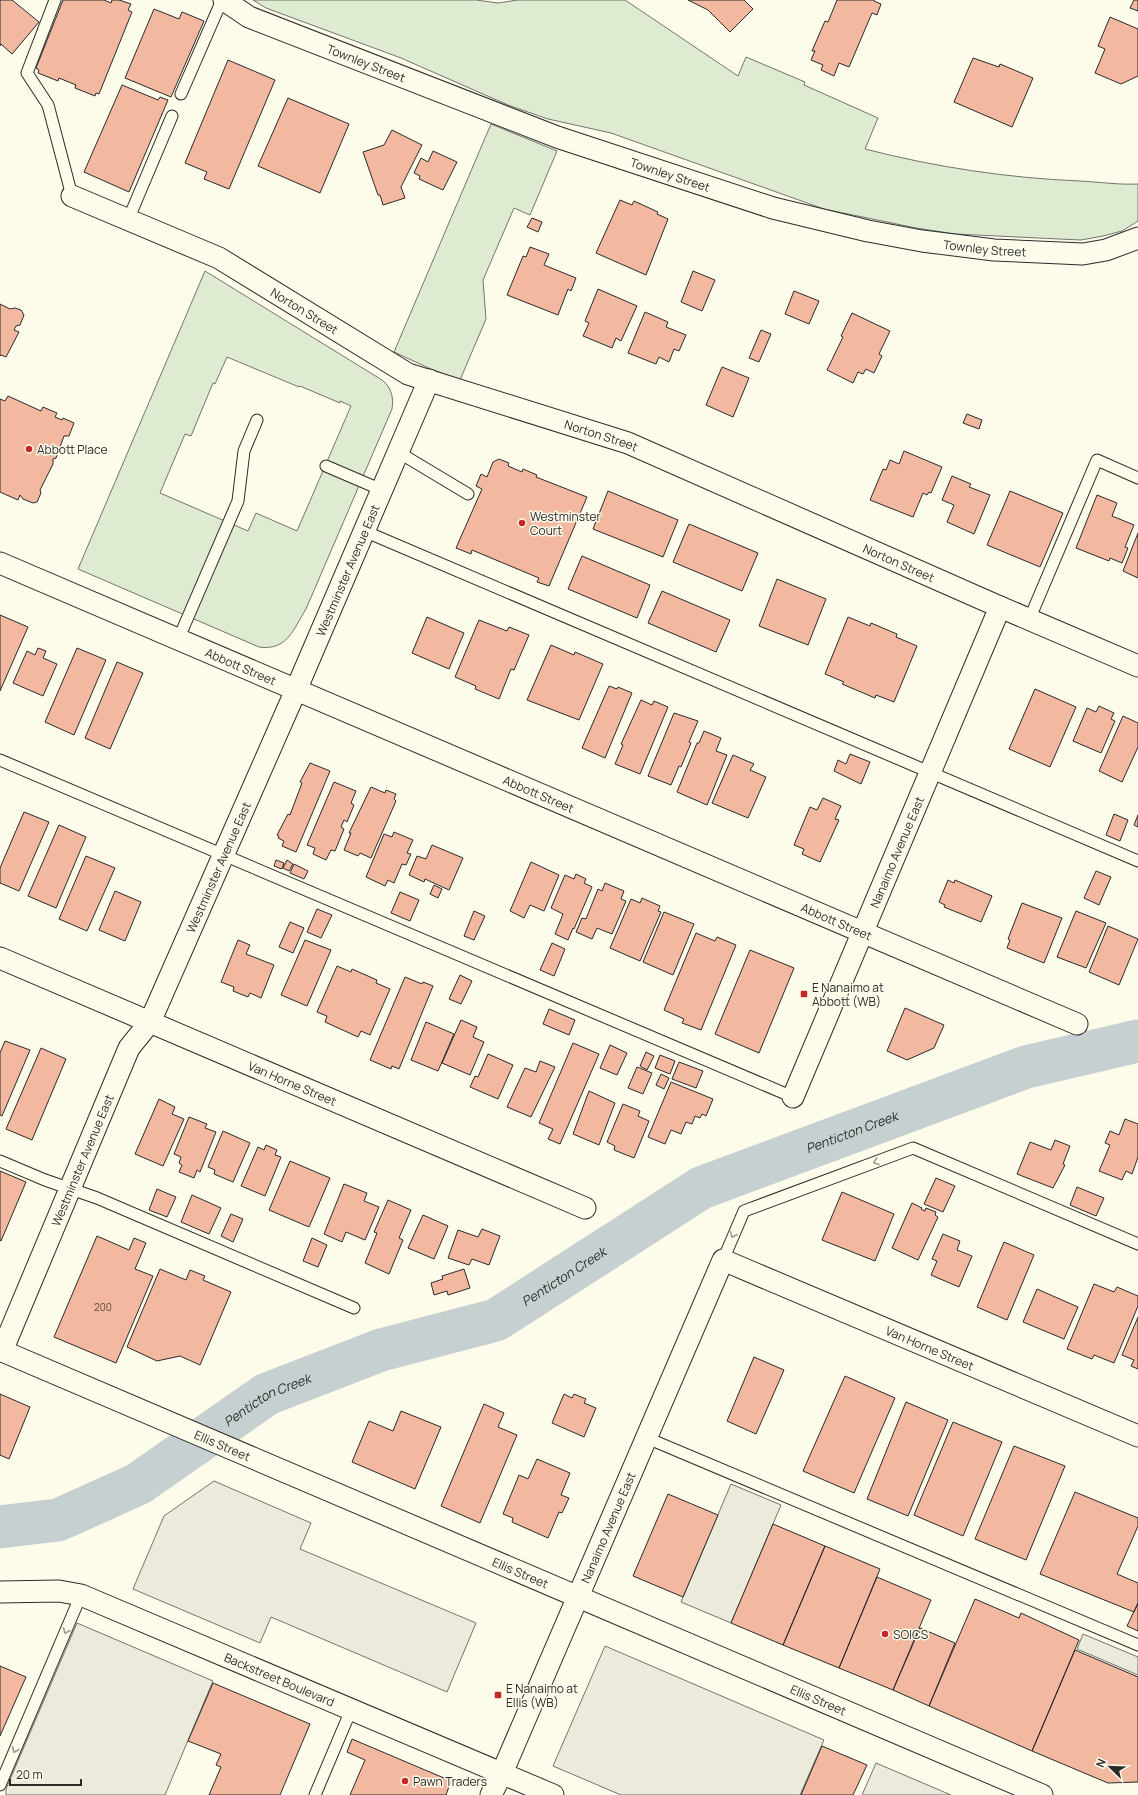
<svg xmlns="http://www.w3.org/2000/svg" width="1138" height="1795" font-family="Manrope,sans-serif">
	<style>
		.green { fill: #deebd1; stroke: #74746e; fill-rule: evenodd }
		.parking { fill: #eceadb; stroke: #74746e }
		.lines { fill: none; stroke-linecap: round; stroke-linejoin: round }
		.river { stroke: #c7d0d0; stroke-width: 43 }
		.building { fill: #f2b8a0; stroke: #2b2b2b }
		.lane-casing { stroke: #2b2b2b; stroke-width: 13 }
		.street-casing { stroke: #2b2b2b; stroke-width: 23 }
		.lane { stroke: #fdfbea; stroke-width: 11 }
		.street { stroke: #fdfbea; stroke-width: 21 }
		.oneway { stroke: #9e9d94 }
		.poi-dot { fill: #c62828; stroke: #fdfbea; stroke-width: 1.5 }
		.labels { text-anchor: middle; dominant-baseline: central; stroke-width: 3; stroke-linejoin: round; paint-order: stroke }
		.number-label { font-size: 10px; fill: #5d4e48 }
		.street-label { font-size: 12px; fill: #2b2b2b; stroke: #fdfbea }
		.poi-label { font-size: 12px; fill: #2b2b2b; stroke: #fdfbea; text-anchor: start }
		.water-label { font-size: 13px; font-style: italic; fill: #2b2b2b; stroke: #fdfbea }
	</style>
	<rect width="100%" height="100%" fill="#fdfbea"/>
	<path class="green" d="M253 0H476L498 3 518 0H625L738 76 746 57 805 82 804 85 878 118 865 149C935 167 1007 178 1080 181 1099 182 1119 185 1138 184V221L1122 231 1103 236 1081 240 1059 239 955 234 916 228 824 209 611 133 548 119 508 105 401 58 266 8Z
		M491 124 557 151 530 215 514 208 483 280 486 319 460 380 431 369 394 352Z
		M205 271 382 380C391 387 394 397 392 409L306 609C293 630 287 651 259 647L78 569ZM227 357 299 387 300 386 340 403V401L351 406 297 531 256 513 248 531 160 493 185 434 191 436 213 383 215 384Z"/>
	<path class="parking" d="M214 1481 311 1523 300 1549 476 1623 447 1692 271 1617 260 1643 133 1589 164 1516Z
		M731 1484 781 1505 731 1623 681 1602Z
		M77 1623 213 1681 165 1795H6V1789Z
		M1083 1634 1138 1657V1675L1077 1649Z
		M605 1646 824 1740 800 1795H621L553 1766Z
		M876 1763 951 1795H862Z"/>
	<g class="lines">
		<path class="river" id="s1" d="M0 1527 58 1520 138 1484 267 1394 381 1350 496 1320 701 1188 1026 1067 1138 1041"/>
	</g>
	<path class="building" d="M0 0H12L39 22 12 54 1 44 0 46Z
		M63 0H104L111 3 112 0H119L131 4 128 10 132 12 99 94 96 93 95 96 75 88 76 85 59 78 58 81 38 73 39 70 36 68Z
		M688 0H744L753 9 730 32 708 10Z
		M837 0H874V1L881 4 877 15 872 13 849 67 839 63 834 76 821 70 823 65 811 60 815 51H812L825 21 828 22Z
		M1134 0H1138V11L1130 8Z
		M154 9 179 19 182 12 204 21 171 97 125 78Z
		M1110 17 1138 29V76L1121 84 1095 73 1105 49 1098 46Z
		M973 58 999 67 1000 64 1033 78 1012 127 954 102Z
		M228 60 275 80 229 189 204 179 207 172 185 163Z
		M122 85 158 100 160 97 168 100 129 192 84 172Z
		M288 98 349 124 320 193 258 166Z
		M392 130 422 145 401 187 405 198 383 205 380 195H378L363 152 384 145Z
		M433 151 457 162 443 190 419 179 420 176 414 173 421 158 428 162Z
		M620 200 632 205 634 201 658 212 657 214 668 219 646 275 596 253Z
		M532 218 542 222 538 232 527 227Z
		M530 247 549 254 544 265 576 278 571 291 568 289 558 315 507 295 523 256 526 257Z
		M693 271 715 280 702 311 681 302Z
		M598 289 637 306 621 341 616 338 612 348 583 336 589 323 585 321Z
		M794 291 819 301 809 324 785 314Z
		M0 304 10 309 15 308 21 310 24 315 20 325 16 326 14 330 19 332 6 357 1 355 0 356Z
		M645 312 668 322 666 327 686 335 679 351 674 349 669 362 659 357 656 364 628 353Z
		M852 313 890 331 879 354 882 356 874 373 866 369 863 374 858 372 853 383 827 370 843 337 841 336Z
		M761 330 771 334 759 362 749 358Z
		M722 367 749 378 733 417 706 405Z
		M8 396 41 411 43 407 57 413 55 417 62 420 63 418 74 423 69 436H64L56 458 53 459V464L40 490 41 493 37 502 33 503 23 499 20 495 18 500 0 492V399L5 401Z
		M967 414 982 420 979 429 963 423Z
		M904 451 942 467 931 493 929 492 927 495 923 493 913 517 870 500 883 469 886 470 890 460 899 464Z
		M499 459 509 463 508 466 522 472 523 469 537 475 536 477 587 497 549 586 537 582 539 578 472 550 471 554 456 548 482 489 476 486 481 474 487 477 493 462Z
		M952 476 971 484 969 487 990 495 974 534 947 522 954 505 942 500Z
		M608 491 678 520 663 557 593 529Z
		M1010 491 1063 513 1040 567 987 545Z
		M1097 495 1117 503 1112 516 1134 525 1125 547 1128 548 1122 563 1110 558 1109 561 1076 548Z
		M689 524 758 553 742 591 673 562Z
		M1138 533V578L1123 571Z
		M582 556 650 585 637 618 568 589Z
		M777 579 826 599 808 645 759 626Z
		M662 591 730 620 716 652 648 623Z
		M0 615 28 627 0 691Z
		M427 617 464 633 449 669 412 653Z
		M848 617 870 626 871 623 897 634 896 637 917 646 894 702 876 695 875 698 842 684 844 682 825 674Z
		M479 620 507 631 509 627 529 635 514 670 511 669 499 699 475 689 476 686 455 677Z
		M551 645 574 655 575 652 603 664 579 720 527 700Z
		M38 648 46 651 43 658 57 664 43 696 13 683 27 651 35 655Z
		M77 648 106 660 74 735 45 722Z
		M117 662 143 673 110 749 85 738Z
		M609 686 617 689 618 687 632 693 605 758 582 748Z
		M1035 689 1076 707 1050 767 1009 749Z
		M641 700 652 705 654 701 668 707 640 774 615 764 623 745 621 744Z
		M1099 706 1114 713 1111 719 1115 721 1101 753 1073 741 1087 708 1096 712Z
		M674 713 698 721 689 742 691 743 681 767 679 766 671 785 648 776Z
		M1123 716 1138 723V747L1122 782 1099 771Z
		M704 731 721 738 716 751 727 755 707 805 677 792 697 743H699Z
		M850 754 870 762 861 784 834 771 838 760 846 764Z
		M733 755 754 764 750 770 766 777 748 818 712 803Z
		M310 763 330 771 296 852 282 846 284 841 278 838 279 836 277 835 288 814 290 815 302 783 300 782Z
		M334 782 356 791 351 803 354 805 347 822 344 820 341 827 344 829 335 851 331 850 326 860 313 854 315 848 307 845Z
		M371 787 385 793 386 790 396 794 394 799 396 801 371 858 360 853 358 856 344 850 351 833H349Z
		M823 798 841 806 835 819 839 820 820 862 802 854 804 849 794 845 810 807 817 810Z
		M24 812 49 822 19 891 0 883V868Z
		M1114 814 1128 820 1120 841 1106 835Z
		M1138 815V827L1134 825Z
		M59 825 86 837 56 908 28 896Z
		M394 832 413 840 407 853 411 854 406 865 402 864 394 883 388 880 385 886 366 877 384 834 392 837Z
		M432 845 463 858 449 890 425 879 424 882 409 875 417 856 426 859Z
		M86 856 115 868 87 931 59 919Z
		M276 860 284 863 282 869 274 866Z
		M287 860 293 864 289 871 283 868Z
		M531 862 559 875 544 911 530 905 524 918 510 911Z
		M294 864 308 871 304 879 290 873Z
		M1096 871 1111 877 1099 905 1084 898Z
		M576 874 586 879 584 883 592 887 574 929 573 928 568 940 555 934 563 914 551 908 565 875 574 879Z
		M948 880 954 883 955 880 992 896 981 922 944 907 945 905 939 902Z
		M605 883 624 891 621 899 626 901 612 934 597 928 592 939 576 932 582 918 586 919 598 889 602 891Z
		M434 885 442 889 438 898 430 894Z
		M115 891 141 902 125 941 99 930Z
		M400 892 419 900 410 921 391 913Z
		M642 898 660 906 658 911 661 912 640 961 610 948 631 899 640 903Z
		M1022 903 1062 918 1044 963 1007 948 1010 940 1008 939Z
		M317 909 332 915 321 938 307 932Z
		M474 911 485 916 474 940 464 936Z
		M1076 911 1106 923 1086 968 1057 957Z
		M664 912 694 924 673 975 643 962Z
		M290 922 304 928 293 953 279 947Z
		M1108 926 1138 939 1119 985 1089 972Z
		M696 933 715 941 717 937 736 945 701 1030 682 1023 684 1019 664 1010Z
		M238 940 250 945 246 954 274 965 261 998 250 993 248 997 233 991 234 987 221 982Z
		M305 940 331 950 307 1006 281 995Z
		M552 943 565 949 554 976 540 970Z
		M750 950 794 968 759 1053 715 1034Z
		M337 966 351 972 352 969 377 980 376 983 390 989 370 1035 361 1031 358 1037 325 1022 327 1016 317 1012Z
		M460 975 472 981 461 1004 449 999Z
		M405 977 422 984 423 982 433 986 399 1069 392 1066 391 1069 370 1060Z
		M905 1008 944 1025 934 1048 907 1060 887 1051Z
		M549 1009 575 1020 569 1035 543 1024Z
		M461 1020 477 1027 473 1037 484 1042 470 1075 442 1063Z
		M426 1022 454 1034 438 1071 411 1060Z
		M5 1041 30 1050 2 1116 0 1115V1053Z
		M573 1043 599 1054 560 1144 548 1139 553 1129 539 1123Z
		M610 1045 627 1053 617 1075 600 1068Z
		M41 1048 66 1059 32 1140 6 1129Z
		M646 1052 654 1056 647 1070 640 1066Z
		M488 1054 513 1065 498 1099 470 1087 475 1076 478 1077Z
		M660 1055 675 1061 670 1074 655 1068Z
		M540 1061 555 1067 531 1117 507 1107 525 1068 536 1072Z
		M679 1062 703 1071 696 1088 672 1079Z
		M637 1067 652 1073 643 1094 628 1088Z
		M661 1074 669 1078 664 1089 656 1085Z
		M671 1082 713 1099 706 1116 702 1114 700 1118 695 1116 692 1124 686 1122 681 1134 671 1130 665 1144 648 1137Z
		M589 1091 615 1103 599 1145 573 1134Z
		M159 1099 175 1107 172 1114 184 1119 163 1166 135 1154Z
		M623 1104 640 1111 638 1116 649 1121 634 1158 614 1150 615 1146 607 1142Z
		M189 1117 207 1124 205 1128 216 1132 200 1172 197 1170 194 1178 179 1172 182 1165 179 1163 181 1157 174 1154Z
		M1125 1119 1138 1124V1157L1132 1174 1126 1171 1122 1180 1099 1171 1110 1145 1105 1143 1110 1131 1119 1135Z
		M223 1131 250 1143 233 1182 214 1174 215 1170 208 1167Z
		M1055 1140 1070 1146 1063 1164 1065 1165 1053 1188 1017 1174 1030 1142 1051 1150Z
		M266 1145 277 1150 275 1155 281 1157 265 1196 241 1186 258 1147 264 1150Z
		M290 1161 330 1178 309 1227 269 1210Z
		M0 1171 26 1182 1 1241 0 1240Z
		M936 1178 955 1186 943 1212 924 1204Z
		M344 1184 367 1193 364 1201 379 1207 365 1240 346 1232 342 1242 324 1234Z
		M1077 1187 1104 1198 1096 1216 1070 1205Z
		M157 1189 176 1197 167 1217 149 1210Z
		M842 1192 894 1214 875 1261 822 1240Z
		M192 1195 221 1208 209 1234 181 1222Z
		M388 1200 411 1210 399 1238 403 1240 389 1274 365 1263 377 1233 374 1232Z
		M912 1203 922 1208 921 1209 925 1211 926 1208 936 1212 935 1215 938 1217 918 1260 892 1248Z
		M231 1214 243 1219 233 1242 221 1236Z
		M423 1215 448 1226 434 1259 408 1248Z
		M482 1229 500 1236 489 1265 472 1259 469 1265 448 1258 458 1230 478 1237Z
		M943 1234 960 1241 957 1250 972 1256 959 1287 931 1275 937 1261 932 1259Z
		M97 1236 129 1250 134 1238 146 1243 135 1269 153 1276 116 1363 54 1337Z
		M312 1238 327 1245 318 1267 303 1261Z
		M1004 1242 1034 1255 1007 1320 977 1307Z
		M160 1269 186 1280 190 1270 205 1276 203 1280 231 1292 200 1365 180 1356 157 1361 127 1347Z
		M464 1269 470 1288 448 1295 447 1291 434 1295 431 1283 443 1279 442 1276Z
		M1094 1284 1114 1292 1117 1287 1138 1296V1306L1114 1363 1094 1355 1092 1359 1067 1349Z
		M1037 1289 1078 1307 1064 1339 1023 1322Z
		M1138 1317V1369L1131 1366 1134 1360 1122 1355Z
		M754 1357 784 1370 756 1434 727 1421Z
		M845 1376 895 1398 854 1493 803 1471Z
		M0 1394 30 1407 9 1459 0 1455Z
		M564 1394 572 1398 574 1394 586 1399 584 1403 596 1408 584 1437 552 1423Z
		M906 1402 948 1420 908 1516 867 1499Z
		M484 1404 504 1413 498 1427 517 1435 480 1523 441 1506Z
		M401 1411 441 1427 415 1489 352 1462 369 1421 393 1431Z
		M953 1422 1002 1442 963 1536 914 1515Z
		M1014 1446 1065 1466 1026 1560 975 1539Z
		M537 1459 570 1473 561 1495 569 1498 562 1513 559 1512 548 1538 512 1522 513 1518 503 1514 519 1475 528 1479Z
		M1075 1492 1138 1518V1526L1117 1574 1138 1583V1603L1134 1612 1040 1574Z
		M668 1494 718 1515 683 1597 633 1576Z
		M773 1524 825 1546 783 1645 731 1623Z
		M825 1546 880 1569 839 1668 783 1645Z
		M877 1577 931 1600 893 1690 839 1668Z
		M975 1599 1019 1618 1021 1613 1079 1640 1032 1751 929 1706Z
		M1138 1603V1631L1127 1626Z
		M920 1628 955 1643 929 1706 893 1690Z
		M1075 1650 1138 1677V1782L1108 1783 1032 1751Z
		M0 1666 26 1677 0 1736Z
		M213 1683 310 1724 280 1795H209L221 1767 216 1765 221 1754 188 1741Z
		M352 1739 451 1781 446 1795H350L365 1760 347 1752Z
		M822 1746 867 1765 853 1795H801Z"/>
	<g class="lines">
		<defs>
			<path id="lane" d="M55 0 27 73 48 105 72 196
				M181 94 222 0
				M128 220 172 116
				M398 452 468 494
				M326 466 382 490
				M364 531 1138 861
				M1029 620 1097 460 1138 478
				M178 640 238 501 244 451 257 420
				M0 760 793 1097
				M0 1161 45 1180 97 1198 354 1308
				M723 1260 744 1211 913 1148 1138 1244
				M647 1438 1138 1645
				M0 1785 81 1595
				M315 1795 351 1710"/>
			<g id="street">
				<path id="s2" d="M224 0 249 17 557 137 773 208 868 231 922 241 994 250 1083 254 1106 250 1138 238"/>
				<path id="s3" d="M72 196 219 258 408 374 628 443 1000 607 1138 666"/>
				<path id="s4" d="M0 563 1077 1024"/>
				<path id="s5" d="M0 958 585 1208"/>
				<path id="s6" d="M793 1097 1000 607"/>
				<path id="s7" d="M0 1350 1042 1795"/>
				<path id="s8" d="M2 1351 129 1048 150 1022 296 690 429 380"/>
				<path id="s9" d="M0 1592 59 1591 81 1595 553 1795"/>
				<path id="s10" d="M491 1795 502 1773 723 1260 1138 1436"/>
			</g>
		</defs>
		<use href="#lane" class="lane-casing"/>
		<use href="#street" class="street-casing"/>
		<use href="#lane" class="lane"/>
		<use href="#street" class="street"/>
	</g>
	<defs><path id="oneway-chevron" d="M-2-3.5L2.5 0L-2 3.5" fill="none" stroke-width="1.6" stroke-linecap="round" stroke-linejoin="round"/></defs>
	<g class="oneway">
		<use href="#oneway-chevron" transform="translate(876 1162) rotate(160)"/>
		<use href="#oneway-chevron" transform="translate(733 1235) rotate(113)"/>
		<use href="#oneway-chevron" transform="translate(66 1631) rotate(113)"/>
		<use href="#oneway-chevron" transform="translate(15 1750) rotate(113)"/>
	</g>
	<g class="poi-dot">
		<circle cx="29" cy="449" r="4"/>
		<circle cx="522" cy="523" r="4"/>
		<rect x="800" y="990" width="8" height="8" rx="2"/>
		<circle cx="885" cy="1634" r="4"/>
		<rect x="494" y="1691" width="8" height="8" rx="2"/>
		<circle cx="405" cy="1781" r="4"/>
	</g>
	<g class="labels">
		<g class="number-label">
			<text x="103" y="1307">200</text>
		</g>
		<g class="street-label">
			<text stroke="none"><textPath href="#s2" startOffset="156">Townley Street</textPath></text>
			<text stroke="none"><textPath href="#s2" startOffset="480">Townley Street</textPath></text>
			<text stroke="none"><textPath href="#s2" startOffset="804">Townley Street</textPath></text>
			<text stroke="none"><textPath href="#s3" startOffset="260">Norton Street</textPath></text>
			<text stroke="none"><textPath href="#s3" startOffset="584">Norton Street</textPath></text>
			<text stroke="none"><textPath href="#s3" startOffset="908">Norton Street</textPath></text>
			<text stroke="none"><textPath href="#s8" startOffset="855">Westminster Avenue East</textPath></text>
			<text stroke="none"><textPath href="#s4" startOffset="262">Abbott Street</textPath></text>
			<text stroke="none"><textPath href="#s4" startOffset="586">Abbott Street</textPath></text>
			<text stroke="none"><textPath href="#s6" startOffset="266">Nanaimo Avenue East</textPath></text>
			<text stroke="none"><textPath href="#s8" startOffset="531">Westminster Avenue East</textPath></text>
			<text stroke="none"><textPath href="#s4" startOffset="910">Abbott Street</textPath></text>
			<text stroke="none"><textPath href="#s5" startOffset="318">Van Horne Street</textPath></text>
			<text stroke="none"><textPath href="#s8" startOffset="207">Westminster Avenue East</textPath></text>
			<text stroke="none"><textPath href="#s10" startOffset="808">Van Horne Street</textPath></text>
			<text stroke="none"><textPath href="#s7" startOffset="242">Ellis Street</textPath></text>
			<text stroke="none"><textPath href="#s10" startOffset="292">Nanaimo Avenue East</textPath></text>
			<text stroke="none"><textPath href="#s7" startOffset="566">Ellis Street</textPath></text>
			<text stroke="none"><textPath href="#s9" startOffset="297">Backstreet Boulevard</textPath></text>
			<text stroke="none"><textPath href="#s7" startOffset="890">Ellis Street</textPath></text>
		</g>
		<g class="poi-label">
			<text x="37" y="449">Abbott Place</text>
			<text x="530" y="516">Westminster<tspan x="530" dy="14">Court</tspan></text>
			<text x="812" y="987">E Nanaimo at<tspan x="812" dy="14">Abbott (WB)</tspan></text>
			<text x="893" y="1634">SOICS</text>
			<text x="506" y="1688">E Nanaimo at<tspan x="506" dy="14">Ellis (WB)</tspan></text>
			<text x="413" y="1781">Pawn Traders</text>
		</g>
		<g class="water-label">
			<text stroke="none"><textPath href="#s1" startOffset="949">Penticton Creek</textPath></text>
			<text stroke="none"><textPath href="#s1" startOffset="625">Penticton Creek</textPath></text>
			<text stroke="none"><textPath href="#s1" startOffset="301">Penticton Creek</textPath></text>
		</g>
	</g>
	<g transform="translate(1110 1767) rotate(293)" stroke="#fdfbea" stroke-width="3" paint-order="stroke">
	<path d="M0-3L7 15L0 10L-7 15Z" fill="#2b2b2b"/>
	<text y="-6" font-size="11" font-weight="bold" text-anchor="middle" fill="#2b2b2b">N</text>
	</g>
	<path d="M10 1779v6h71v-6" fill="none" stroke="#2b2b2b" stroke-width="2"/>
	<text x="16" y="1779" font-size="12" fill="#2b2b2b" stroke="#fdfbea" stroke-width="3" paint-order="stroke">20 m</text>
</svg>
